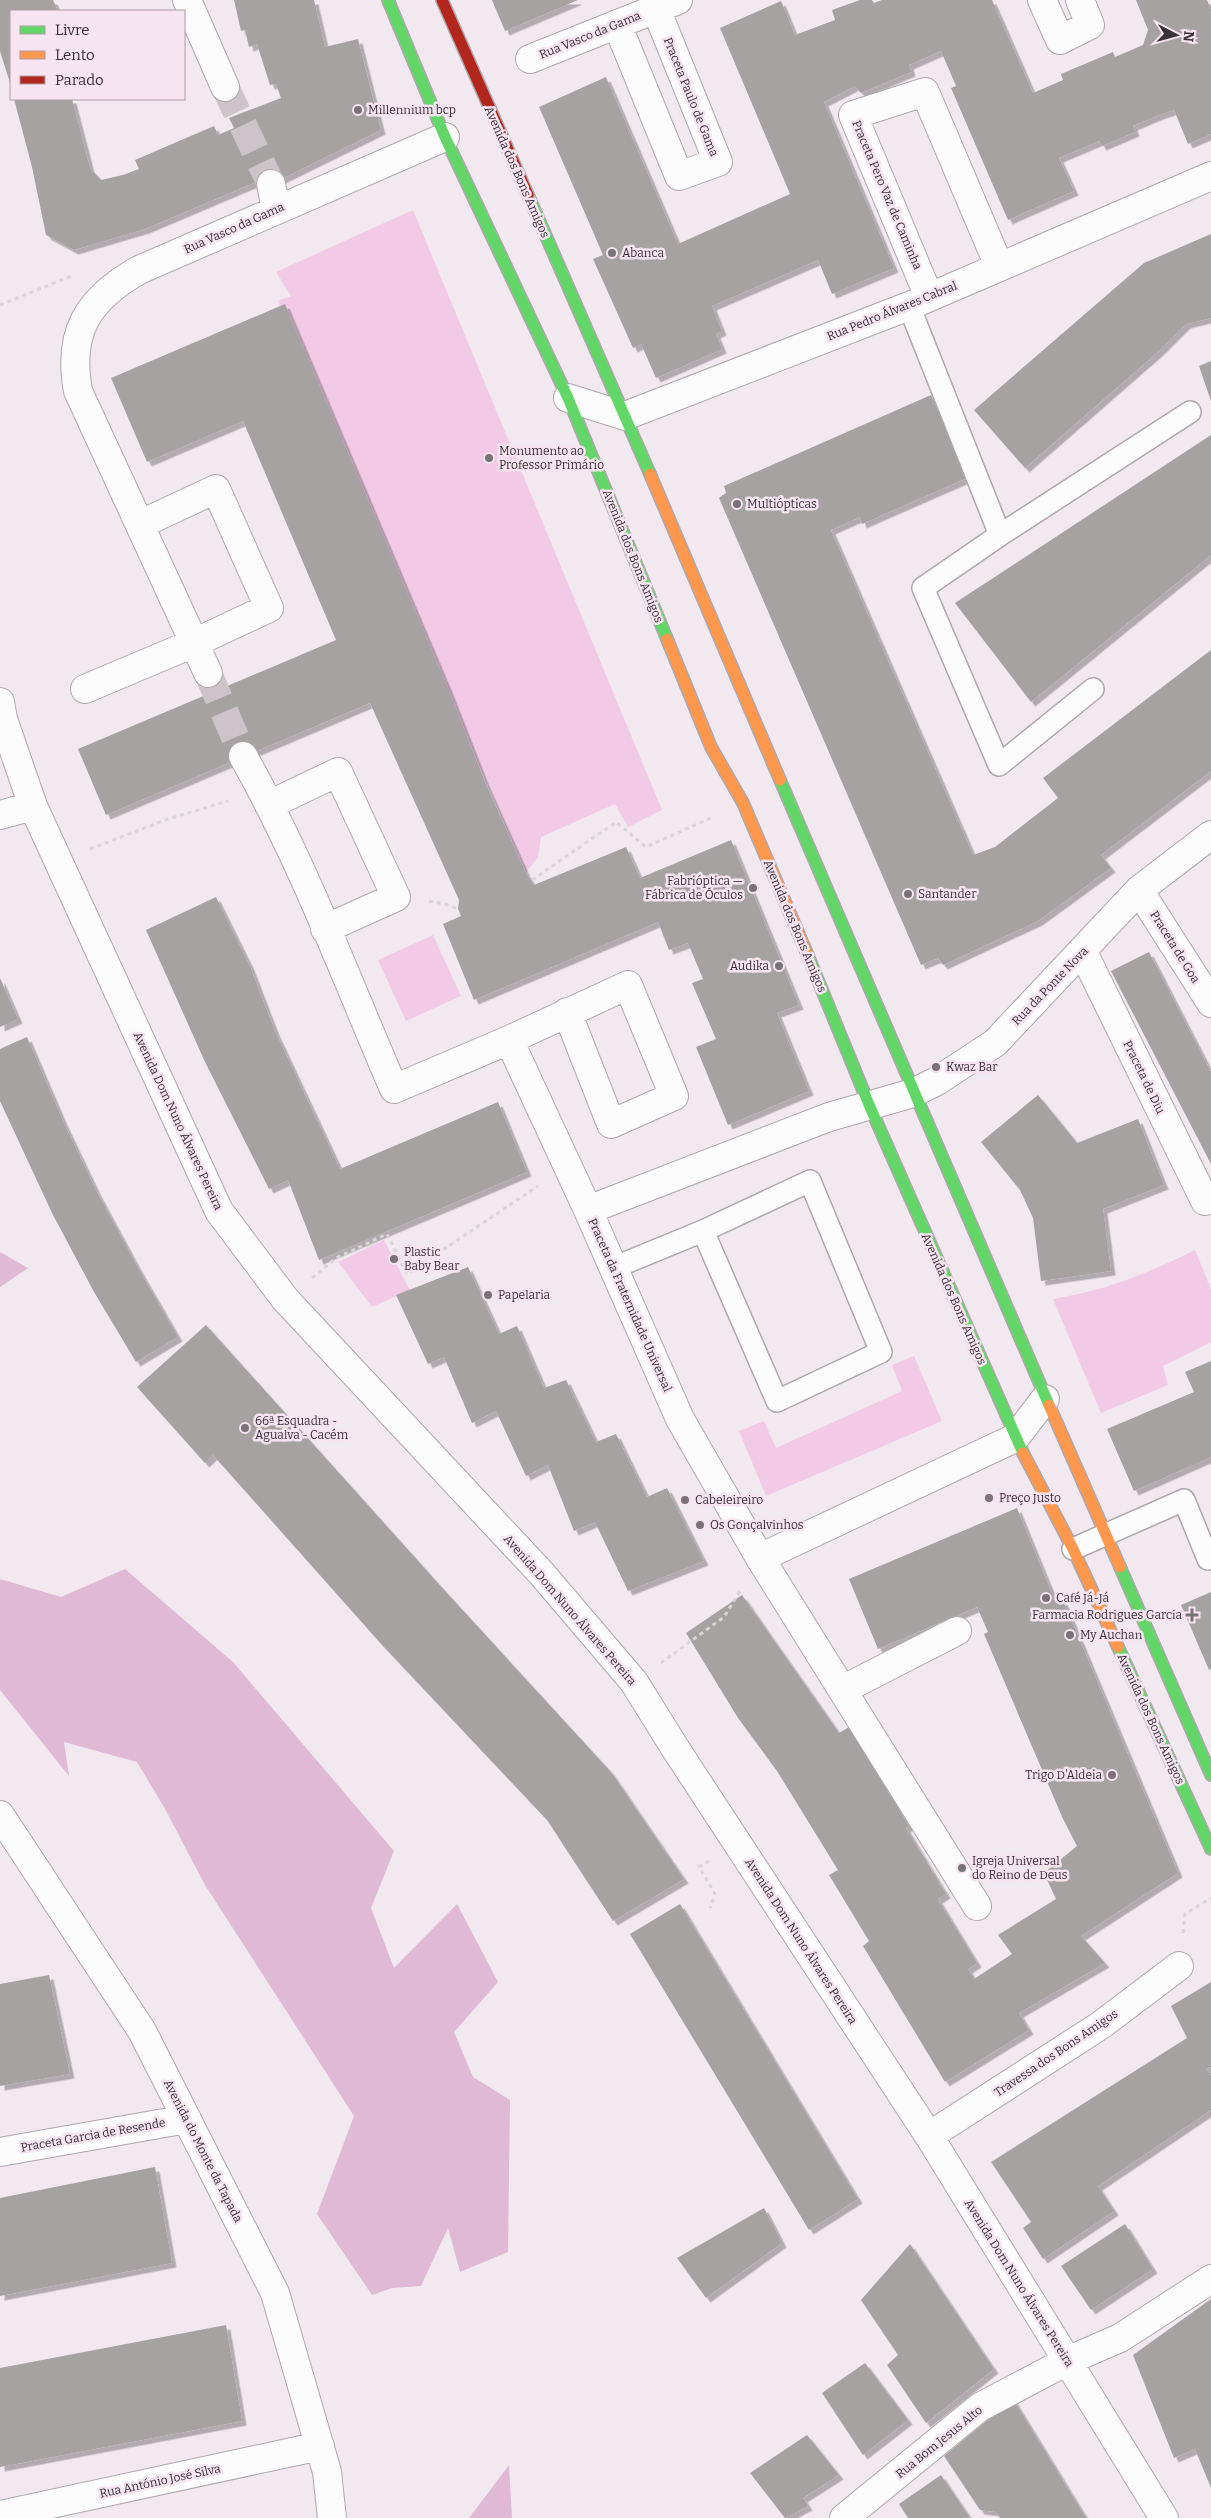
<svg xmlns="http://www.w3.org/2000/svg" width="1211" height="2518" font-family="Bitter,serif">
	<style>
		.green { fill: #f3cae6 }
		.forest { fill: #e0b9d5 }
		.building { fill: #a6a2a2; filter: url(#shadow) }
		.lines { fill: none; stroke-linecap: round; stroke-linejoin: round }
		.street-tunnel { stroke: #cdc4ca; stroke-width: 28; stroke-dasharray: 28 14; stroke-linecap: butt }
		.lane-casing { stroke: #aea7ac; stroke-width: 24 }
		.street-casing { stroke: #aea7ac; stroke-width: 30 }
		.fast-casing { stroke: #aea7ac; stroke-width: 14 }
		.slow-casing { stroke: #aea7ac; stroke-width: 14 }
		.jam-casing { stroke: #aea7ac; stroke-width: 14 }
		.path { stroke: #d8d5d7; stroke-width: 3; stroke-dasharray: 4 4; stroke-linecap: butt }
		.lane { stroke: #fdfcfd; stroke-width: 21 }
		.street { stroke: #fdfcfd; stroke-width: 28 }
		.fast { stroke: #63d668; stroke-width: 11 }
		.slow { stroke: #ff974d; stroke-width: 11 }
		.jam { stroke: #b3261e; stroke-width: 11 }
		.poi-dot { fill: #7a7277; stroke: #f6e4f0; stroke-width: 2 }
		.labels { text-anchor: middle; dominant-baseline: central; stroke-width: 5; stroke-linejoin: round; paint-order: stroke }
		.street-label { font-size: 12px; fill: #393237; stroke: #f6e4f0 }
		.poi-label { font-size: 12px; fill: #393237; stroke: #f6e4f0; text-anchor: start }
	</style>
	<defs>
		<filter id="shadow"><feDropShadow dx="4.5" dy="4.5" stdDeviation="0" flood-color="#0004"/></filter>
	</defs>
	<rect width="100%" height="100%" fill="#f2e8ef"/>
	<path class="green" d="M413 210 662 810 628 827 615 804 541 837 538 857 526 873 278 301 291 296 276 272Z
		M433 935 461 996 406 1021 378 960Z
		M384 1240 410 1290 372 1307 338 1262Z
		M1195 1250 1211 1289V1342L1163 1366 1168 1385 1101 1413 1053 1299C1107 1290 1146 1274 1195 1250Z
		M914 1356 942 1421 766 1496 739 1431 764 1421 776 1448 902 1391 892 1365Z"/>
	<path class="forest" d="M0 1252 28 1268 0 1287Z
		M125 1569 233 1662 394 1851 371 1908 394 1968 457 1904 498 1982 454 2032 473 2077 510 2100 508 2252 460 2272 448 2228 421 2286 392 2288 372 2295 317 2214 354 2116 205 1885 164 1807 137 1762 64 1742 69 1776 0 1690V1579L61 1597Z
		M509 2465 512 2518H469Z"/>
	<path class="building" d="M0 0H53L58 11H11V86L0 51Z
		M234 0H314L325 47 358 39 381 130 259 190 256 182 145 229 74 250 46 235 32 167 14 99H72L90 168 101 180 123 175 139 169 135 160 214 126 218 135 234 128 229 118 281 98 276 84 270 85 257 44 249 47 245 30 241 31Z
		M492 0H578L505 31Z
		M860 0H872L874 3 882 0H992L1033 93 1063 80 1061 74 1113 52 1115 57 1143 45 1148 30 1136 0H1207L1211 9V134L1188 144 1174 110 1159 115 1133 126 1135 132 1102 146 1099 141 1059 158 1074 191 1008 220 951 88 956 86 941 51 909 65 911 72 861 93 855 86 824 102 894 268 832 294 818 260 719 303 712 306 722 331 716 334 722 349 656 378 641 344 633 348 593 259 603 255 539 107 606 77 678 244 790 194 720 28 781 1 795 35 835 20 832 10Z
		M1211 234V318L1186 324 1159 351 1025 468 974 410 1144 263Z
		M285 304 448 688 485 782 526 873 534 885 626 847 640 878 731 840 799 1005 777 1013 809 1091 728 1125 696 1047 716 1039 692 983 703 979 688 943 669 950 658 922 474 1000 443 924 461 916 458 909 459 900 370 703 106 815 78 749 336 640 243 421 147 462 111 378Z
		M1211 361V401L1199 366Z
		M931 395 967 478 862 524 860 517 831 530 973 855 995 847 1058 798 1043 778 1211 650V771L1101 855 1111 868 1038 921 943 965 938 958 921 965 719 498 726 493 724 486Z
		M1211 435V555L1031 702 955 603Z
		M216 897 250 966 275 1031 340 1169 498 1102 527 1172 319 1260 288 1180 269 1189 205 1062 146 930Z
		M1149 952 1211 1072V1164L1111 971Z
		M0 978 18 1019 0 1027Z
		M27 1037 63 1121 97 1192 137 1266 178 1337 136 1362 94 1292 52 1213 0 1101V1049Z
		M1038 1095 1077 1143 1138 1119 1164 1185 1103 1209 1111 1271 1041 1281 1033 1218 1020 1190 981 1142Z
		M468 1267 499 1334 517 1326 544 1388 566 1380 596 1442 616 1434 647 1497 667 1488 704 1561 628 1591 595 1522 574 1531 548 1465 526 1476 496 1411 472 1423 444 1357 428 1364 396 1295Z
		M206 1325 445 1591 611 1772 684 1879 613 1921 547 1820 383 1646 213 1455 205 1463 137 1387Z
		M1211 1361V1457L1134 1491 1107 1429 1194 1392 1185 1372Z
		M1017 1508 1056 1603 1063 1600 1178 1873 1081 1936 1105 1963 1019 2013 1029 2030 945 2082 863 1946 869 1941 829 1875 838 1870 777 1771 738 1718 686 1633 742 1595 839 1733 849 1727 909 1826 906 1828 946 1894 938 1899 977 1963 968 1969 974 1979 1012 1954 998 1935 1056 1899 1044 1873 1077 1846 1063 1819 984 1634 988 1632 977 1607 878 1649 849 1579Z
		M1211 1592V1669L1209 1670 1181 1605Z
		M680 1904 858 2199 809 2230 630 1934Z
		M49 1975 70 2074 0 2086V1984Z
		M1211 1982V2067L1207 2069 1211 2076V2110L1098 2186 1114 2211 1043 2259 1023 2228 1031 2222 991 2162 1187 2038 1171 2006Z
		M155 2167 172 2263 0 2296V2198Z
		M764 2208 782 2243 706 2298 677 2258Z
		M1125 2224 1153 2269 1091 2310 1061 2266Z
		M910 2244 994 2369 926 2423 887 2365 898 2355 861 2300Z
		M1211 2299V2488L1195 2449 1174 2458 1133 2355Z
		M226 2325 242 2421 0 2467V2368Z
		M865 2363 908 2420 863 2455 822 2393Z
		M1013 2399 1086 2518H1000L996 2512 980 2510 944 2456Z
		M807 2435 839 2475 803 2498 808 2506 785 2518 750 2473Z
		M941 2475 970 2518H908L899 2504Z"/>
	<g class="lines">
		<path class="street-tunnel" d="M225 87 271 184
			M208 673 243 756"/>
		<defs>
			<path id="lane" d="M909 306 1000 535
				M1093 689 999 765 923 588 1000 535 1190 412
				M613 1268 703 1231 777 1401 881 1352 810 1181 703 1231
				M1073 1549 1184 1500 1208 1559"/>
			<path id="street" d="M187 0 225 87
				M1042 0 1060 40 1090 25 1080 0
				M617 24 679 176 718 162 656 9
				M530 59 678 0
				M271 184 276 209
				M929 297 853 115 925 92 999 266
				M568 398 625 416 909 306 1211 176
				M208 673 78 391C67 332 88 299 139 270L445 137
				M85 689 194 643 269 608 216 489 141 524
				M0 702 3 719 33 806 219 1211 285 1299 542 1574 634 1682 675 1748 929 2136 1164 2518
				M243 756C303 862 346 978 394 1089L509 1040 588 1210
				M269 805 338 772 396 897 325 929
				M0 815 33 806
				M1139 890 1211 1003
				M1083 952 1205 1201
				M509 1040 628 985 674 1096 611 1124 567 1012
				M1045 1399 1015 1438 760 1558 680 1419 588 1210 829 1117 913 1093 937 1081 995 1043 1139 890 1211 835
				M760 1558 977 1906
				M842 1690 957 1631
				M0 1815 142 2031 275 2293 327 2472 332 2518
				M929 2136 1101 2025 1179 1966
				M0 2152 187 2119
				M0 2515 320 2446
				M844 2518 980 2407 1067 2361 1120 2338 1211 2279"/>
			<path id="fast" d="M388 0 445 137 568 398 667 639
				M528 195 650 474
				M780 780 1049 1405
				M806 951 870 1107 1023 1453
				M1120 1567 1211 1775
				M1118 1647 1211 1849"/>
			<path id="slow" d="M650 474 780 780
				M667 639 711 747 743 803 806 951
				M1049 1405 1120 1567
				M1023 1453 1073 1549 1118 1647"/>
			<path id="jam" d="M442 0 528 195"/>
		</defs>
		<use href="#lane" class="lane-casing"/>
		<use href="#street" class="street-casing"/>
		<use href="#fast" class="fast-casing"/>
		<use href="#slow" class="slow-casing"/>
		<use href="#jam" class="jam-casing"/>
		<path class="path" d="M0 305 74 275
			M90 849 168 819 228 801
			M532 880 616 822 646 847 713 817
			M429 901 445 904 458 909
			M312 1278 336 1258 387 1234 407 1274 538 1186
			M661 1663 724 1617 740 1591
			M709 1861 699 1867 715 1894 710 1908
			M1183 1933 1185 1914 1211 1898"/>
		<use href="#lane" class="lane"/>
		<use href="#street" class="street"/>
		<use href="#fast" class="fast"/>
		<use href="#slow" class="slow"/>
		<use href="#jam" class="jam"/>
	</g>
	<g class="poi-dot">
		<circle cx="358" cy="110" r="5"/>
		<circle cx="612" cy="253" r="5"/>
		<circle cx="489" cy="458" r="5"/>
		<circle cx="737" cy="504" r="5"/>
		<circle cx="753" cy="888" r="5"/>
		<circle cx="908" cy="894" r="5"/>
		<circle cx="779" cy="966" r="5"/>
		<circle cx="936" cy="1067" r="5"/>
		<circle cx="394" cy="1259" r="5"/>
		<circle cx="488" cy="1295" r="5"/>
		<circle cx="245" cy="1428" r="5"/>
		<circle cx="989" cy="1498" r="5"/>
		<circle cx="685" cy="1500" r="5"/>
		<circle cx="700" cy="1525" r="5"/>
		<circle cx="1046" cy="1598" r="5"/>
		<path d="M1189.5 1607.5h5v5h5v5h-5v5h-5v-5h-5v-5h5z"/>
		<circle cx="1070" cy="1635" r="5"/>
		<circle cx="1112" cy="1775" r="5"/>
		<circle cx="962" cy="1868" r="5"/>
	</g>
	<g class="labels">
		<g class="street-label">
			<text transform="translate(590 35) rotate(-22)">Rua Vasco da Gama</text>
			<text transform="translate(691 97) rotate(68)">Praceta Paulo de Gama</text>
			<text transform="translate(517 172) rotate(66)">Avenida dos Bons Amigos</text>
			<text transform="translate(887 195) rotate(67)">Praceta Pero Vaz de Caminha</text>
			<text transform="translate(234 228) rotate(-24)">Rua Vasco da Gama</text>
			<text transform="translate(892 311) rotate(-22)">Rua Pedro Álvares Cabral</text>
			<text transform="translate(633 556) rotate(68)">Avenida dos Bons Amigos</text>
			<text transform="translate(795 926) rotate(67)">Avenida dos Bons Amigos</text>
			<text transform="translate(1175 947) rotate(58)">Praceta de Goa</text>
			<text transform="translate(1050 986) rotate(-46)">Rua da Ponte Nova</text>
			<text transform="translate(1144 1077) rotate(64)">Praceta de Diu</text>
			<text transform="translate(178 1121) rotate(65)">Avenida Dom Nuno Álvares Pereira</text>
			<text transform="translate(954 1299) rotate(66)">Avenida dos Bons Amigos</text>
			<text transform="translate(630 1305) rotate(66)">Praceta da Fraternidade Universal</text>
			<text transform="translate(570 1610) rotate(49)">Avenida Dom Nuno Álvares Pereira</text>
			<text transform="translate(1151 1719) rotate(65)">Avenida dos Bons Amigos</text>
			<text transform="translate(801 1941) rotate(57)">Avenida Dom Nuno Álvares Pereira</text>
			<text transform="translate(1056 2053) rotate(-34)">Travessa dos Bons Amigos</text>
			<text transform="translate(93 2135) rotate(-10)">Praceta Garcia de Resende</text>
			<text transform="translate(203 2151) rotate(63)">Avenida do Monte da Tapada</text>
			<text transform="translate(1019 2283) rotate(58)">Avenida Dom Nuno Álvares Pereira</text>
			<text transform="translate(939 2442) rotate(-39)">Rua Bom Jesus Alto</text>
			<text transform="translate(160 2481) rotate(-12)">Rua António José Silva</text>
		</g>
		<g class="poi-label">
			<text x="368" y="110">Millennium bcp</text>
			<text x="622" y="253">Abanca</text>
			<text x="499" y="451">Monumento ao<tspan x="499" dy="14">Professor Primário</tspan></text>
			<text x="747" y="504">Multiópticas</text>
			<text x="743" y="881" text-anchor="end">Fabrióptica —<tspan x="743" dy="14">Fábrica de Óculos</tspan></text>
			<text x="918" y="894">Santander</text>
			<text x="769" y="966" text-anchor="end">Audika</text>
			<text x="946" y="1067">Kwaz Bar</text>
			<text x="404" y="1252">Plastic<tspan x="404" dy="14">Baby Bear</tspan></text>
			<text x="498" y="1295">Papelaria</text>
			<text x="255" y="1421">66ª Esquadra -<tspan x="255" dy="14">Agualva - Cacém</tspan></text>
			<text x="999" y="1498">Preço Justo</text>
			<text x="695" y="1500">Cabeleireiro</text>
			<text x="710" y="1525">Os Gonçalvinhos</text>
			<text x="1056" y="1598">Café Já-Já</text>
			<text x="1182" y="1615" text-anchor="end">Farmacia Rodrigues Garcia</text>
			<text x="1080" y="1635">My Auchan</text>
			<text x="1102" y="1775" text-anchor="end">Trigo D'Aldeia</text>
			<text x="972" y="1861">Igreja Universal<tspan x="972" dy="14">do Reino de Deus</tspan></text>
		</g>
	</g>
	<rect x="10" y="10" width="175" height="90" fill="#f6e4f0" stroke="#aa9da6"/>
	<rect x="20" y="26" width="25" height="8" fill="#63d668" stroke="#aa9da6"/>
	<text x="55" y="35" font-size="15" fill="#393237">Livre</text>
	<rect x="20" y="51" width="25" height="8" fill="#ff974d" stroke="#aa9da6"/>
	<text x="55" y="60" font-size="15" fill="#393237">Lento</text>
	<rect x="20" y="76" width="25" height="8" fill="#b3261e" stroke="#aa9da6"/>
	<text x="55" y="85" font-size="15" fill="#393237">Parado</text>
	<g transform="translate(1176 35) rotate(96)" stroke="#f6e4f0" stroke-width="4" paint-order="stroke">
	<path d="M0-4L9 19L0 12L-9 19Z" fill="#393237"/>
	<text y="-8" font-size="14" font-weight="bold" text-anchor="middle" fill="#393237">N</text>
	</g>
</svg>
